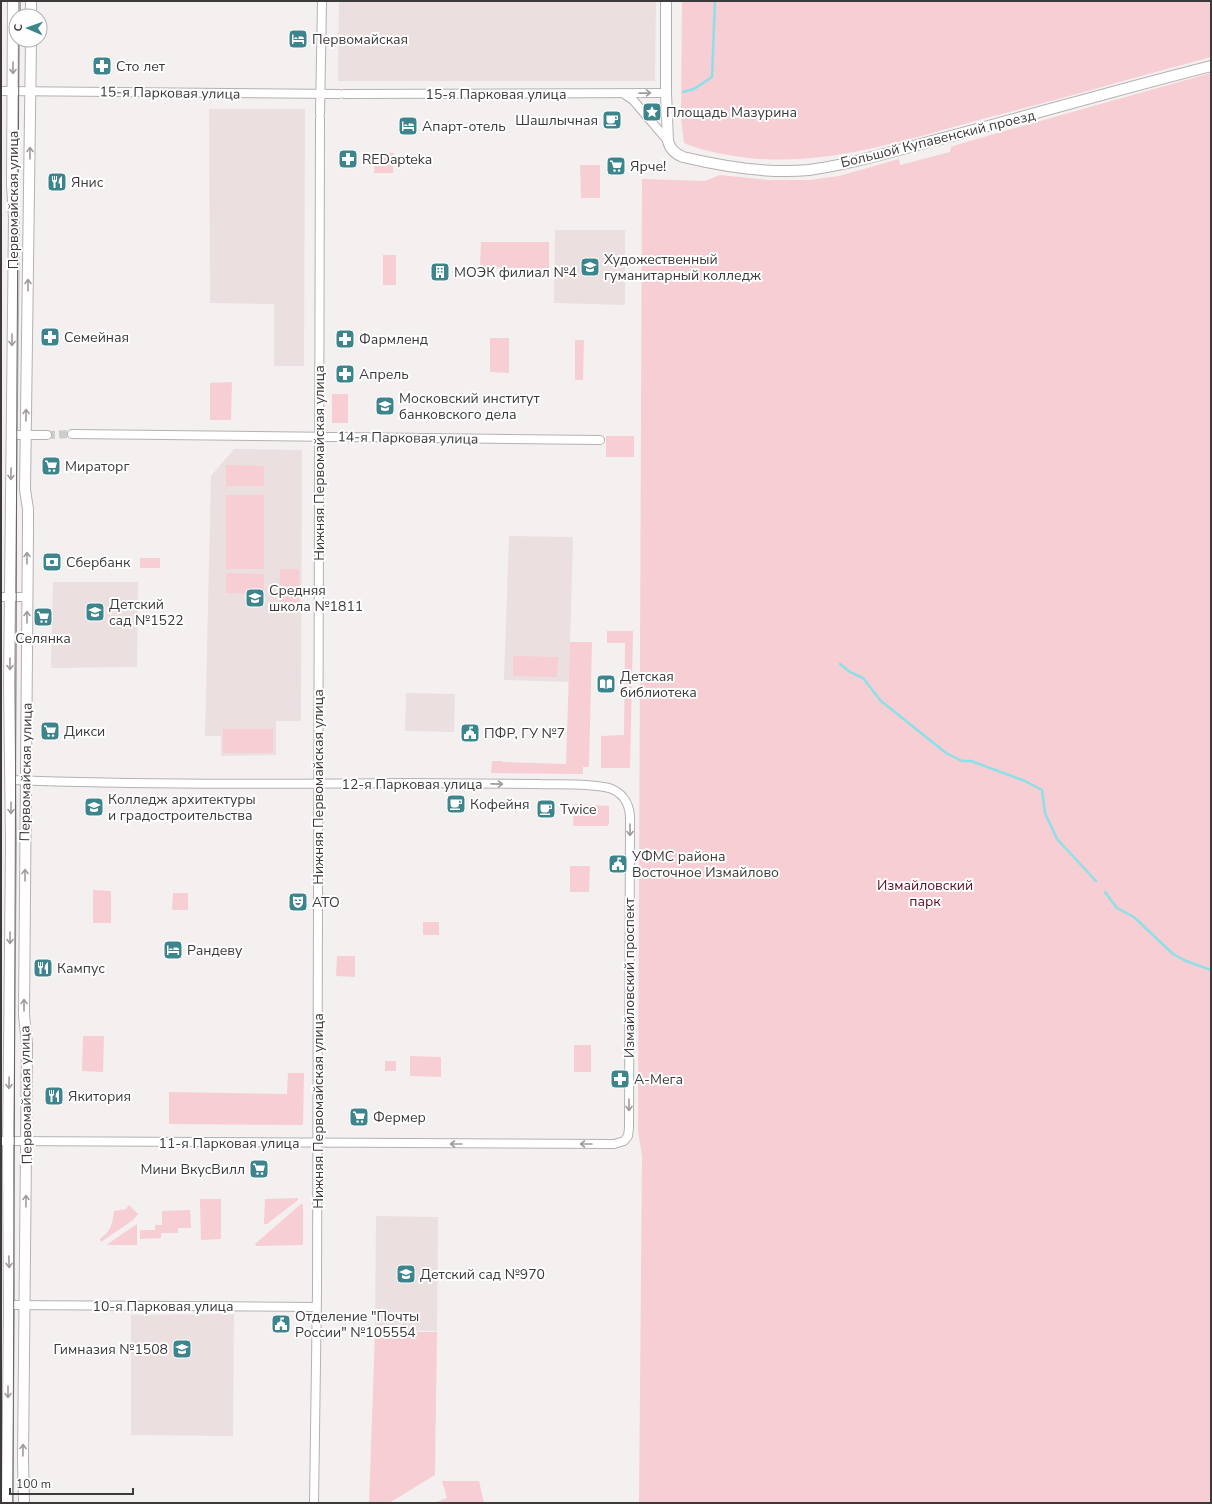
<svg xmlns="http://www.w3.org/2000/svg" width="1212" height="1504" font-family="'Nunito Sans',sans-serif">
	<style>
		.built { fill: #ecdfe0 }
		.green { fill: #f6ced3 }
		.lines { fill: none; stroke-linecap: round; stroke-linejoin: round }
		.stream { stroke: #8ce0e8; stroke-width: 2.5 }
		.minor-tunnel { stroke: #cfcccc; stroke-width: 8; stroke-dasharray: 8 4; stroke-linecap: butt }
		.minor-casing { stroke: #b5b1b2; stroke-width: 10 }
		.major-casing { stroke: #b5b1b2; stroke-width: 12 }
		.minor { stroke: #fff; stroke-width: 8 }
		.major { stroke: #fff; stroke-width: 10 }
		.tram { stroke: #666363; stroke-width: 1 }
		.oneway { stroke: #9e9c9c }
		.labels { text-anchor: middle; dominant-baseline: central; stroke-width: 4; stroke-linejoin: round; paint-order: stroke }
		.poi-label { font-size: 14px; fill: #3c3a3a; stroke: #fffefe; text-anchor: start }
		.street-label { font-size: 14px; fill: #3c3a3a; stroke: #fffefe }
		.park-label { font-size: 14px; fill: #5e0e26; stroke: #fffefe }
	</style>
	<rect width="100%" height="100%" fill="#f4f0f0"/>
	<path class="built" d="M339 1H656L655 81H338Z
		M209 109H305L304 366H274V304L210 303Z
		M555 230H625V305L554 303Z
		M234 449 302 450 301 721H276V755L221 756V736H205L211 476Z
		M509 536 573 537 569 682 504 680Z
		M53 582H138L137 667 51 668Z
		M406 693 455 694 454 732 405 731Z
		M376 1216 438 1217 437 1331 375 1330Z
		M234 1314 233 1436 131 1435V1315Z"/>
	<path class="green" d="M682 1H1211V57C1136 77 1061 99 986 118 904 140 820 170 734 156 716 153 701 150 684 143L681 118Z
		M1211 73V1503H639L642 1156 638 1131 642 179 705 181 720 175 768 180H809L839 176 899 159 900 165 950 152 951 147 953 146 987 136Z
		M375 152 394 153 393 173H374Z
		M580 165H600V198H581Z
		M481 242H549V269L480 267Z
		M383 255H396V285H383Z
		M490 338H509V373L490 372Z
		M575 340H584L583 380H575Z
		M232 382 231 420H210V383Z
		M332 394H348V423H332Z
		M606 436H634V457H606Z
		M226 465 264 466V486H226Z
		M226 495H264V569H226Z
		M140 558H160V568H140Z
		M280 569H299V606L279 607Z
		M226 573 264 574V594L226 593Z
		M607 631H633L630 768H601V736L624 735 625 643H607Z
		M570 642H592L589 767H583V774L491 773 492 761H502V762L566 764Z
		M513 656 558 657 557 677 513 676Z
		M223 729H273V753H223Z
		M574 804 609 806V823L607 826H573Z
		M570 866H590L589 892H570Z
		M93 890 111 891V923H93Z
		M173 893H188V910H172Z
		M423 922H439V935H423Z
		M337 956H355V977L336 976Z
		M83 1036H104L103 1072 82 1071Z
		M574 1045H591V1072H574Z
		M410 1056 441 1057V1077L410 1076Z
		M385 1061H396V1071H385Z
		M288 1073H304L303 1125 169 1124V1092L287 1094Z
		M298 1198V1200L267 1224H264L265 1199Z
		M200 1199H221V1239L201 1240Z
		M301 1204H303V1245L256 1246 255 1244Z
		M129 1205 138 1214 133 1220 101 1242 100 1239C112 1230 112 1224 114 1211L126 1209Z
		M190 1210 191 1228H178V1233H161V1238L140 1239V1230H155V1225H162V1211Z
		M137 1224V1245H107L109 1243Z
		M375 1332H437L435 1475 389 1503H369Z
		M442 1481H479L484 1503H434L447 1498Z"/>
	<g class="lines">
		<path class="stream" d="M683 92 694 89 712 77 715 1
			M840 664 850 672 863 678 881 701 946 753 962 761H971L1025 781 1042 790 1045 813 1057 839 1096 881
			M1105 892 1117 908 1134 917 1173 954 1186 961 1211 970"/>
		<path class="minor-tunnel" d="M47 435 72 434"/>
		<defs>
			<path id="minor" d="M1 91 339 94
				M344 94 666 93
				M624 94 633 100 668 141
				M320 114 322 1
				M72 434 600 440
				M11 435H47
				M1 597H27
				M1 1141 614 1144 624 1141 628 1136 629 1128 630 816C629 803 622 792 609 788 586 783 561 785 538 784 494 784 449 783 404 783 273 784 142 785 11 780
				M9 1305 317 1307
				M314 1503 317 1292 320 119"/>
			<path id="major" d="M666 1V93L668 141C670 149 675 154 683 157 721 166 770 174 809 170 852 164 894 151 936 140 1028 116 1119 89 1211 66
				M31 16V1
				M7 1503 9 1312 8 1153 11 843 9 684 14 218 12 185 13 1
				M24 1503 23 1461 27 1044 24 1015 28 530V509L25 490 31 40"/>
		</defs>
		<use href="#minor" class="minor-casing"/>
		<use href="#major" class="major-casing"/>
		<use href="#minor" class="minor"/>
		<use href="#major" class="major"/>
		<path class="tram" d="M20 16V1
			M13 1503 17 373 19 40"/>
	</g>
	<defs><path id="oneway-shaft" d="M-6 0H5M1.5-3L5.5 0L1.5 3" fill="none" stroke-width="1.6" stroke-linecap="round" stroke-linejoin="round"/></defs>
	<g class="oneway">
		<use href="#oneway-shaft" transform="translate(13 68) rotate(90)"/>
		<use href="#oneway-shaft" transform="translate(645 93) rotate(-1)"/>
		<use href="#oneway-shaft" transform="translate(30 153) rotate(-90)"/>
		<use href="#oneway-shaft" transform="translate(28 285) rotate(-90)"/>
		<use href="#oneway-shaft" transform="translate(12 340) rotate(90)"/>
		<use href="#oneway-shaft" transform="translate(26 415) rotate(-89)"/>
		<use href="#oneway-shaft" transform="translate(11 474) rotate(91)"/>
		<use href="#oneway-shaft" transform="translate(27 558) rotate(-90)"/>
		<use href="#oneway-shaft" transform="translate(27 617) rotate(-90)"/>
		<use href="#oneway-shaft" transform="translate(10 664) rotate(90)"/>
		<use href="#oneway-shaft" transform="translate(497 784) rotate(1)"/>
		<use href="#oneway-shaft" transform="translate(11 808) rotate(90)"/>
		<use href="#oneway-shaft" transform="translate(630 830) rotate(90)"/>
		<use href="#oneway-shaft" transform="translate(25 875) rotate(-90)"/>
		<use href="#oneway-shaft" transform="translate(10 938) rotate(90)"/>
		<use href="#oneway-shaft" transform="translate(24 1005) rotate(-90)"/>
		<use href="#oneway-shaft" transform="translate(9 1083) rotate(91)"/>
		<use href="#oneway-shaft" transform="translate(629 1105) rotate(90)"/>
		<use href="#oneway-shaft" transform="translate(456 1144) rotate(-180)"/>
		<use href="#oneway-shaft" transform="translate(586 1144) rotate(180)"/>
		<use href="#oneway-shaft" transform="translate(26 1201) rotate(-90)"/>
		<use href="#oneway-shaft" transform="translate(9 1262) rotate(88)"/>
		<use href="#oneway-shaft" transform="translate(8 1392) rotate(90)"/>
		<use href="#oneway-shaft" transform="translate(23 1450) rotate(-89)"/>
	</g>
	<defs>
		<symbol id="hotel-square" viewBox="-11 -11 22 22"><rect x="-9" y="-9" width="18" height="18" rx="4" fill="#3d858c" stroke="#fffefe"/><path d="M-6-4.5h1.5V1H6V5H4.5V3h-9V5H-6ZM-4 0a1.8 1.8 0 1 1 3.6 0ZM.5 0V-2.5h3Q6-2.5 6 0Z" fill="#fff"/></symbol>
		<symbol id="pharmacy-square" viewBox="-11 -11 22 22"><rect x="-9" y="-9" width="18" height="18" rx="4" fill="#3d858c" stroke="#fffefe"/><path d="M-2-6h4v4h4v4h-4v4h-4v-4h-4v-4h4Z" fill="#fff"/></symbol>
		<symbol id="sight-square" viewBox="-11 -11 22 22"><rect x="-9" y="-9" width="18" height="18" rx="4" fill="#3d858c" stroke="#fffefe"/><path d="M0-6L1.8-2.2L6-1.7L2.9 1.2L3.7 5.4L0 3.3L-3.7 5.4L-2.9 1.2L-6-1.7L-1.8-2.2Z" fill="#fff"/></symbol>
		<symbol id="cafe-square" viewBox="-11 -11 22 22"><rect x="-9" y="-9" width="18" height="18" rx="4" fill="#3d858c" stroke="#fffefe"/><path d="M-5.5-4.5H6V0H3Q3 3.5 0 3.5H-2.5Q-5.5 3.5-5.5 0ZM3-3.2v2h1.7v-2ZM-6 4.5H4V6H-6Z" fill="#fff"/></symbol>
		<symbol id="supermarket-square" viewBox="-11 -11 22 22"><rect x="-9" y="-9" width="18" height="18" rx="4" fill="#3d858c" stroke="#fffefe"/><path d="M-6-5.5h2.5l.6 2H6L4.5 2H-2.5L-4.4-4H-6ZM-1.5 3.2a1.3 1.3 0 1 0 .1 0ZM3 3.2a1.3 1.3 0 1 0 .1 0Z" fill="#fff"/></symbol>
		<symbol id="restaurant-square" viewBox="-11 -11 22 22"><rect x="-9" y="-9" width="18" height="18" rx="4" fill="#3d858c" stroke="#fffefe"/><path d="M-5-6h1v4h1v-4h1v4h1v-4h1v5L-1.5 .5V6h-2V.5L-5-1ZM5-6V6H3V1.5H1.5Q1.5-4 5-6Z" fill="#fff"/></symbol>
		<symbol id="university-square" viewBox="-11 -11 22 22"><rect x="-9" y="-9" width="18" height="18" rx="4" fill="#3d858c" stroke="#fffefe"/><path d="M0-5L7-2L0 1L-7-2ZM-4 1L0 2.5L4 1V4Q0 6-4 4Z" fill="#fff"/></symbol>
		<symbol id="building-square" viewBox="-11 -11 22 22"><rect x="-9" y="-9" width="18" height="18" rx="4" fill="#3d858c" stroke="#fffefe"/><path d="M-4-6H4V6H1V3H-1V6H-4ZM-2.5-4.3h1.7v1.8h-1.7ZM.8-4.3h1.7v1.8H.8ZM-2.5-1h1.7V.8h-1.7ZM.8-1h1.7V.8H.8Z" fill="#fff"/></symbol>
		<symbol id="bank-square" viewBox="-11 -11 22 22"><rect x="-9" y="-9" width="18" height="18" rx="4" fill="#3d858c" stroke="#fffefe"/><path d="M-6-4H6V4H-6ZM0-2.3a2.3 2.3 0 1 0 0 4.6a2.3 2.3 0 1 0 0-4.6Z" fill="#fff"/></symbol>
		<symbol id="school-square" viewBox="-11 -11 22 22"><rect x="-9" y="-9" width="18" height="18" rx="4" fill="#3d858c" stroke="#fffefe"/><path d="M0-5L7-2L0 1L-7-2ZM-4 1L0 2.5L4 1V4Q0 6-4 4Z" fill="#fff"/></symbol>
		<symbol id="library-square" viewBox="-11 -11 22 22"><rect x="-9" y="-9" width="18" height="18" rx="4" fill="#3d858c" stroke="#fffefe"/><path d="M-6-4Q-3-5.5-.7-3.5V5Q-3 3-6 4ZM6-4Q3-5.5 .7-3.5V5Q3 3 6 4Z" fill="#fff"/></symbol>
		<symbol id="civic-square" viewBox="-11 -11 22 22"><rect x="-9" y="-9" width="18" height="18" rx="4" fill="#3d858c" stroke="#fffefe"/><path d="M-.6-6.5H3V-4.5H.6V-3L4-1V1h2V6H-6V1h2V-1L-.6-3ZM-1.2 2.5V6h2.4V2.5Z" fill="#fff"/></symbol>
		<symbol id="theatre-square" viewBox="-11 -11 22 22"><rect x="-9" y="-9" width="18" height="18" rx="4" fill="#3d858c" stroke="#fffefe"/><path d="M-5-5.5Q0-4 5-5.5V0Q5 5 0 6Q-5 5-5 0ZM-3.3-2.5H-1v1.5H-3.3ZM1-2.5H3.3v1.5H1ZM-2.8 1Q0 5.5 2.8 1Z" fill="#fff"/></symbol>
	</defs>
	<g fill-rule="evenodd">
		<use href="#hotel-square" x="287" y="28" width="22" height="22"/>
		<use href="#pharmacy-square" x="91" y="55" width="22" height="22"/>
		<use href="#sight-square" x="641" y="101" width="22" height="22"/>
		<use href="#cafe-square" x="601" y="109" width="22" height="22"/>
		<use href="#hotel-square" x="397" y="115" width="22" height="22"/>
		<use href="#pharmacy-square" x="337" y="148" width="22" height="22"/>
		<use href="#supermarket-square" x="605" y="155" width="22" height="22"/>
		<use href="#restaurant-square" x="46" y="171" width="22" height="22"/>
		<use href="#university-square" x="579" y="256" width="22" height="22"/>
		<use href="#building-square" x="429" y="261" width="22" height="22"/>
		<use href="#pharmacy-square" x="39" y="326" width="22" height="22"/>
		<use href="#pharmacy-square" x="334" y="328" width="22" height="22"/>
		<use href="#pharmacy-square" x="334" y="363" width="22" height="22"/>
		<use href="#university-square" x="374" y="395" width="22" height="22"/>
		<use href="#supermarket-square" x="40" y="455" width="22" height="22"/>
		<use href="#bank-square" x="41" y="551" width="22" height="22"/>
		<use href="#school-square" x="244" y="587" width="22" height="22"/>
		<use href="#school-square" x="84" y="601" width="22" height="22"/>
		<use href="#supermarket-square" x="32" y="606" width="22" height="22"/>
		<use href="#library-square" x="595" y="673" width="22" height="22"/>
		<use href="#supermarket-square" x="39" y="720" width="22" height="22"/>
		<use href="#civic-square" x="459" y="722" width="22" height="22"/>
		<use href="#cafe-square" x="445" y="793" width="22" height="22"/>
		<use href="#university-square" x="83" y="796" width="22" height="22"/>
		<use href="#cafe-square" x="535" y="798" width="22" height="22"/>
		<use href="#civic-square" x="607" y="853" width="22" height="22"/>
		<use href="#theatre-square" x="287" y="891" width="22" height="22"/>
		<use href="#hotel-square" x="162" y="939" width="22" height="22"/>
		<use href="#restaurant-square" x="32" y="957" width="22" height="22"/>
		<use href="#pharmacy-square" x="609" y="1068" width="22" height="22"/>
		<use href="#restaurant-square" x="43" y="1085" width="22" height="22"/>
		<use href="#supermarket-square" x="348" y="1106" width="22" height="22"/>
		<use href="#supermarket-square" x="248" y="1158" width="22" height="22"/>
		<use href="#school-square" x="395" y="1263" width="22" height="22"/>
		<use href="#civic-square" x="270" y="1313" width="22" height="22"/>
		<use href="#school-square" x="171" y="1338" width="22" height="22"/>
	</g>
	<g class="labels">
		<g class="poi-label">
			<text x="312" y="39">Первомайская</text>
			<text x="116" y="66">Сто лет</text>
			<text x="666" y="112">Площадь Мазурина</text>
			<text x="598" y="120" text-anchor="end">Шашлычная</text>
			<text x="422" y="126">Апарт-отель</text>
			<text x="362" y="159">REDapteka</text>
			<text x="630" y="166">Ярче!</text>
			<text x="71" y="182">Янис</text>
			<text x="604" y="259">Художественный<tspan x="604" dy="16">гуманитарный колледж</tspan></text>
			<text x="454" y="272">МОЭК филиал №4</text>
			<text x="64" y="337">Семейная</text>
			<text x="359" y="339">Фармленд</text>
			<text x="359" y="374">Апрель</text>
			<text x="399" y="398">Московский институт<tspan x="399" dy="16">банковского дела</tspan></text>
			<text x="65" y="466">Мираторг</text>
			<text x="66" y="562">Сбербанк</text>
			<text x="269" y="590">Средняя<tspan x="269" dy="16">школа №1811</tspan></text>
			<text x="109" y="604">Детский<tspan x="109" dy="16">сад №1522</tspan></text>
			<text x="43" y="638" text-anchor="middle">Селянка</text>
			<text x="620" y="676">Детская<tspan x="620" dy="16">библиотека</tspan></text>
			<text x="64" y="731">Дикси</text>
			<text x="484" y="733">ПФР, ГУ №7</text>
			<text x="108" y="799">Колледж архитектуры<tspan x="108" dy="16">и градостроительства</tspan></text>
			<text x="470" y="804">Кофейня</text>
			<text x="560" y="809">Twice</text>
			<text x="632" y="856">УФМС района<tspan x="632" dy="16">Восточное Измайлово</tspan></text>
			<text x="312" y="902">АТО</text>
			<text x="187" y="950">Рандеву</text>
			<text x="57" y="968">Кампус</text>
			<text x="634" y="1079">А-Мега</text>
			<text x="68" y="1096">Якитория</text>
			<text x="373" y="1117">Фермер</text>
			<text x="245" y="1169" text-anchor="end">Мини ВкусВилл</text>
			<text x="420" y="1274">Детский сад №970</text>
			<text x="295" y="1316">Отделение "Почты<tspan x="295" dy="16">России" №105554</tspan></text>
			<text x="168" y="1349" text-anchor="end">Гимназия №1508</text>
		</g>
		<g class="street-label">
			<text transform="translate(170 93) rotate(1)">15-я Парковая улица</text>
			<text x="496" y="94">15-я Парковая улица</text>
			<text transform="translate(938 139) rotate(-14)">Большой Купавенский проезд</text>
			<text transform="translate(13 200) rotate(-90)">Первомайская улица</text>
			<text transform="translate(408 438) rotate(1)">14-я Парковая улица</text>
			<text transform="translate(319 463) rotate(-90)">Нижняя Первомайская улица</text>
			<text transform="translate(26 772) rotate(-89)">Первомайская улица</text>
			<text x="412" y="784">12-я Парковая улица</text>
			<text transform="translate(318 787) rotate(-90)">Нижняя Первомайская улица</text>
			<text transform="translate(629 978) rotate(-90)">Измайловский проспект</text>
			<text transform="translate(26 1095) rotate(-91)">Первомайская улица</text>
			<text transform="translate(318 1111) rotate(-90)">Нижняя Первомайская улица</text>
			<text x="229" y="1143">11-я Парковая улица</text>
			<text x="163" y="1306">10-я Парковая улица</text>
		</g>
		<g class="park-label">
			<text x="925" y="885">Измайловский<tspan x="925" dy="16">парк</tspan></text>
		</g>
	</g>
	<rect width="1212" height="1504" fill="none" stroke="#3c3a3a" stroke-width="4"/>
	<g transform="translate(28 28) rotate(272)"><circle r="19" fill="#fffefe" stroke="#b1b0b0"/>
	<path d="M0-3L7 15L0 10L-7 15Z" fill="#3d858c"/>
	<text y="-6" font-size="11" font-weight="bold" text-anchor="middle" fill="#3c3a3a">С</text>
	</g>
	<path d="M10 1488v6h123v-6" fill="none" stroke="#3c3a3a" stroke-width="2"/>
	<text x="16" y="1488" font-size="12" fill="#3c3a3a" stroke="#fffefe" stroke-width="3" paint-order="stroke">100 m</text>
</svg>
